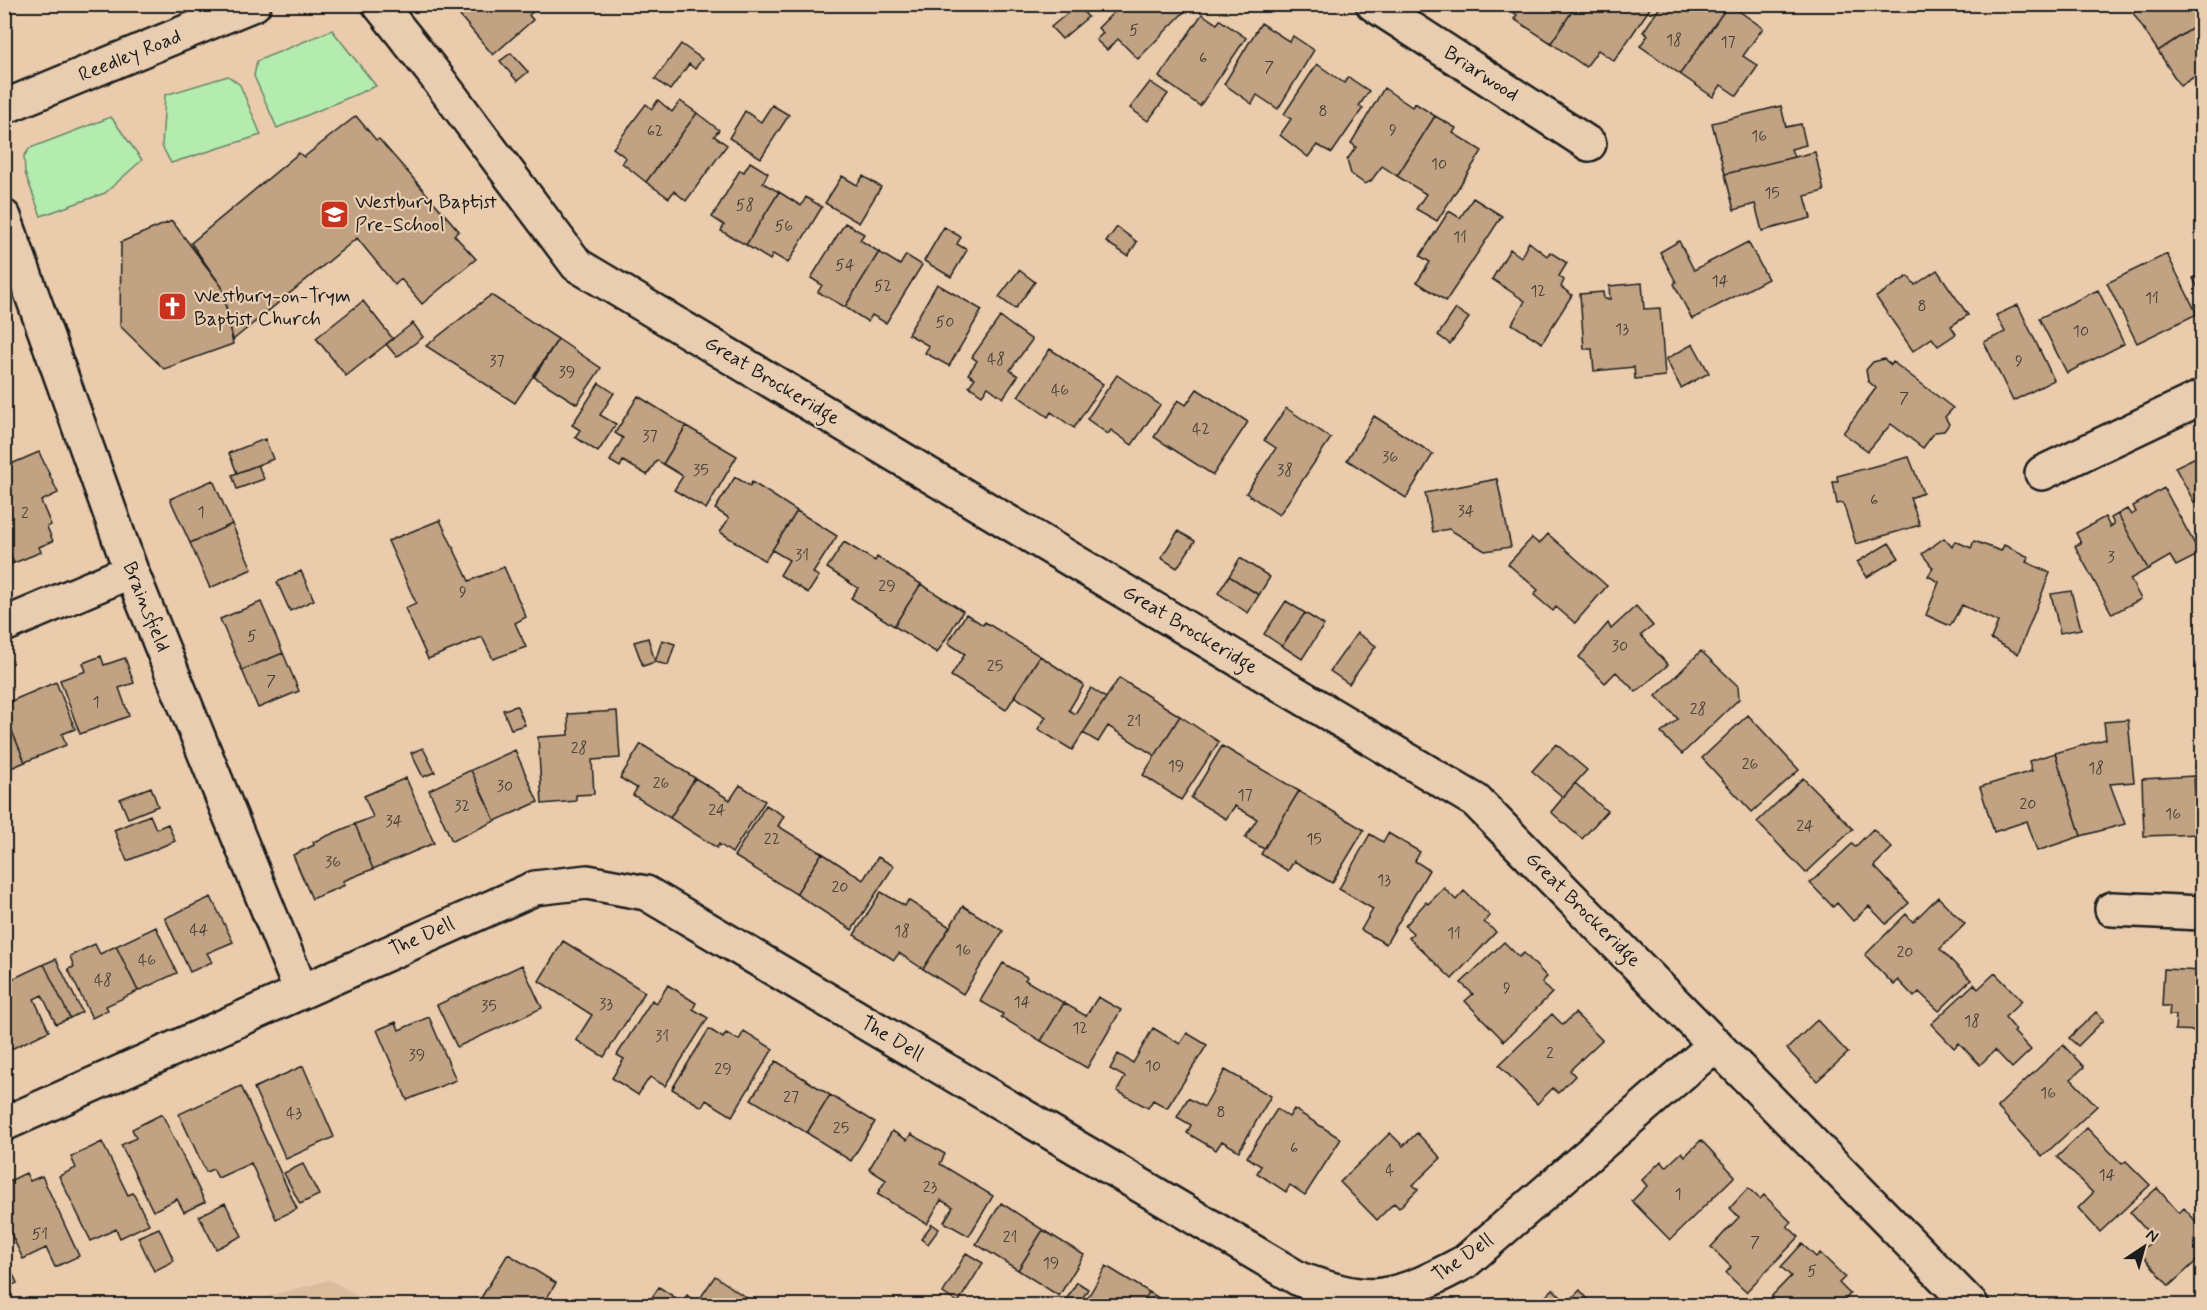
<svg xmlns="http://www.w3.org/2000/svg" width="2207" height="1310" font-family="Mynerve,sans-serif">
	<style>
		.built { fill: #dabc9d }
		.green { fill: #b4ebae; stroke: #688465; stroke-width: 1.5 }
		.building { fill: #c1a282; stroke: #1c1c1c; stroke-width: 1.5 }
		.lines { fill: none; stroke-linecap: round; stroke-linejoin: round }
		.street-casing { stroke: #1c1c1c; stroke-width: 38 }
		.street { stroke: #e9cdb0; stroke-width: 33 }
		.labels { text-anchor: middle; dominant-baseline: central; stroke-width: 4.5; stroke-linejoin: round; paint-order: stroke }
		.number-label { font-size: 16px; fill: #453e36 }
		.street-label { font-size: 20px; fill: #1c1c1c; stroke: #e9cdb0 }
		.poi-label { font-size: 20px; fill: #1c1c1c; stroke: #e9cdb0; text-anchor: start }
	</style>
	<rect width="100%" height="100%" fill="#eaccad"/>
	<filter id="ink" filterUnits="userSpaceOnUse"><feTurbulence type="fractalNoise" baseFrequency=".0167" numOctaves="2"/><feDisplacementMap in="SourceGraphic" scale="12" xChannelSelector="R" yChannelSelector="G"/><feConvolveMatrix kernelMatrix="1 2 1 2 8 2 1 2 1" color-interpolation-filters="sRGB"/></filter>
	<g filter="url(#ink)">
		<path class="built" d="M330 1280 374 1305H242L261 1298Z"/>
		<path class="green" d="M332 30 376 86 277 128 254 76 257 61Z
			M228 76 240 85 261 135 171 163 162 146 165 95Z
			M111 117 142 160 105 193 41 216 25 173 24 156 30 148Z"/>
		<path class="building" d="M473 4H542L529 15 533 20 493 55 460 16Z
			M1108 4H1183L1187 9 1138 59 1118 39 1107 50 1096 40 1103 33 1098 28 1115 11Z
			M1502 4H1577L1551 43 1514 19 1517 15Z
			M1577 4H1653L1614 61 1598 50 1586 67 1551 43Z
			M1662 4H1729L1680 74 1640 46 1648 35 1643 32Z
			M1729 4 1763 28 1743 56 1758 66 1737 96 1721 85 1713 97 1680 74Z
			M2146 4H2202V22L2158 51 2133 13Z
			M1077 5 1088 17 1062 39 1051 27Z
			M1202 14 1217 24 1220 20 1246 38 1200 106 1159 77Z
			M2202 22V72L2180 86 2158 51Z
			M1261 23 1290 42 1293 36 1314 50 1278 109 1257 95 1252 104 1224 84Z
			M681 44 702 59 695 69 689 64 670 90 655 79Z
			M511 53 528 72 517 81 500 61Z
			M1317 64 1344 83 1348 77 1369 91 1359 106 1363 108 1332 153 1317 145 1308 157 1280 135 1291 119 1284 114Z
			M1150 82 1168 94 1148 121 1130 108Z
			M1384 88 1412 107 1415 103 1435 116 1397 176 1382 166 1371 181 1365 184 1351 174 1347 160 1356 147 1351 143Z
			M658 100 672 112 680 101 697 113 646 182 622 163 626 158 613 148 646 104 652 109Z
			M2202 104V123L2194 108Z
			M772 105 789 115 761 158 729 138 745 111 761 122Z
			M1781 106 1786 127 1801 124 1806 145 1791 149 1794 157 1725 174 1712 123Z
			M697 113 719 130 714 136 727 145 686 201 674 191 669 198 646 182Z
			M356 116 376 140 379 139 459 231 454 235 476 259 422 304 401 279 395 285 357 238 233 340 222 287 191 243 299 153 304 157Z
			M1435 116 1456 128 1453 133 1482 151 1437 221 1416 209 1426 194 1397 176Z
			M1815 152 1824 191 1805 196 1811 218 1762 231 1755 204 1734 210 1725 174Z
			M750 162 768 173 763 183 779 192 746 245 721 231 724 225 712 217 740 170 744 172Z
			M842 176 857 185 863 176 881 187 859 223 825 203Z
			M779 192 801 206 806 197 822 207 788 263 773 254 770 260 746 245Z
			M1473 198 1502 216 1446 301 1417 282 1430 262 1420 256 1449 211 1460 218Z
			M172 221 222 287 233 344 164 369 120 326 121 242Z
			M845 223 864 234 860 240 879 252 845 307 818 292 822 285 811 278Z
			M944 227 961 237 957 244 967 250 951 277 924 261Z
			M1117 227 1137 242 1128 256 1106 242Z
			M1679 241 1694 270 1748 242 1768 279 1692 319 1674 284 1676 282 1660 252Z
			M1529 242 1547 256 1550 252 1567 263 1559 276 1564 280 1561 287 1572 295 1542 343 1512 324 1525 301 1492 279 1510 249 1521 257Z
			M879 252 900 265 906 255 922 265 886 323 872 315 868 322 845 307Z
			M2167 254 2197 314 2137 343 2107 283Z
			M1019 270 1035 282 1015 309 999 297Z
			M1937 270 1968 315 1951 326 1956 334 1938 346 1932 338 1913 351 1876 297 1908 276 1915 285Z
			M2202 273V296L2193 278Z
			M1642 283 1644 309 1660 308 1665 376 1635 379 1634 367 1594 371 1592 349H1584L1580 294 1603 292 1604 299H1610L1609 286Z
			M937 284 982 310 949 366 925 353 929 346 908 334Z
			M2098 290 2124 344 2067 373 2039 318Z
			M491 295 558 339 515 403 426 346Z
			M363 301 393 339 346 376 316 338Z
			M2018 305 2054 380 2013 401 1984 342 2005 332 1996 315Z
			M1456 309 1469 318 1450 344 1438 335Z
			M1000 317 1032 340 1010 370 1018 376 1003 398 988 387 982 395 969 386 975 378 968 374 977 361 972 357Z
			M413 323 423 337 397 357 386 344Z
			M558 339 601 368 577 404 534 377Z
			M1693 344 1709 373 1681 388 1666 359Z
			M1050 349 1103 384 1074 428 1051 412 1048 417 1018 396Z
			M1884 359 1891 365 1893 362 1953 408 1945 417 1949 424 1944 431 1935 432 1923 448 1891 424 1868 451 1843 433 1876 388 1868 381 1866 370 1873 362Z
			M1117 375 1160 405 1132 445 1111 430 1108 434 1087 419Z
			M599 383 614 393 600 415 616 424 598 452 575 437 580 430 572 425Z
			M1197 389 1248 422 1213 475 1154 437 1178 400 1186 405Z
			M638 396 686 426 663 464 657 460 647 475 623 461 620 467 610 461 623 438 615 433Z
			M1286 408 1331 438 1279 515 1246 493 1276 448 1264 440Z
			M1374 416 1433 454 1406 498 1347 460Z
			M686 426 737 456 706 509 674 490 683 476 663 464Z
			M265 439 273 459 237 473 229 453Z
			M39 452 58 493 41 501 51 525 47 527 53 541 39 547 41 552 14 563 4 541V497L8 496 4 488V467Z
			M2202 454V512L2200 513 2175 467Z
			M1909 457 1923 493 1910 498 1920 525 1856 544 1843 503 1837 504 1833 482H1838L1837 476Z
			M258 465 264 479 237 489 232 475Z
			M735 477 750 486 752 482 797 511 765 561 720 532 729 518 715 509Z
			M1497 479 1511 547 1485 551 1449 529 1433 532 1425 493Z
			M213 480 232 524 190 543 170 499Z
			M2164 488 2200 554 2176 566 2170 556 2148 569 2118 514 2127 509 2131 515 2136 512 2133 506Z
			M797 511 837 536 813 573 819 576 808 593 780 575 789 560 772 550Z
			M2118 514 2148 569 2130 579 2141 599 2112 614 2075 546 2081 543 2076 533 2105 517 2110 527 2114 524 2111 518Z
			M440 520 469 581 504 567 526 617 515 623 526 647 493 659 482 637 428 659 405 608 416 603 388 541Z
			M232 524 252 569 210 588 190 543Z
			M1178 531 1195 541 1177 568 1161 558Z
			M1548 534 1607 586 1575 623 1556 607 1553 611 1534 595 1538 590 1508 564 1532 538 1539 544Z
			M1944 538 1952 547 1955 541 1971 548 1974 541 2001 551 2004 545 2029 557 2026 562 2050 573 2018 654 1991 639 1998 622 1962 605 1950 626 1926 615 1939 582 1928 576 1933 568 1922 554Z
			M4 541 14 563 4 567Z
			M844 542 875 561 877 557 921 584 894 626 851 598 858 588 827 568Z
			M1889 543 1899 558 1867 577 1857 562Z
			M1240 558 1270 577 1259 595 1229 576Z
			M301 571 314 600 290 611 277 582Z
			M1229 576 1259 595 1248 613 1218 593Z
			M921 584 963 611 937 653 894 626Z
			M2071 591 2081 629 2060 633 2051 594Z
			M1286 601 1305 613 1282 646 1264 634Z
			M261 602 283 653 242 670 220 619Z
			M1636 606 1653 626 1641 635 1668 665 1636 692 1616 672 1605 683 1579 657 1608 623 1611 629Z
			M1305 613 1324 625 1302 659 1282 646Z
			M966 614 983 625 985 622 1040 656 1006 710 951 676 965 654 948 643Z
			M1357 633 1376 646 1349 684 1330 671Z
			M648 638 655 662 643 666 634 642Z
			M662 640 675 644 668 665 655 662Z
			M1701 651 1738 686 1739 699 1682 754 1661 733 1678 719 1656 696Z
			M283 653 299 691 258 708 242 670Z
			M101 656 104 665 125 658 134 683 119 688 129 716 80 734 60 680 86 671 83 663Z
			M1040 656 1084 685 1069 710 1075 714 1091 688 1106 698 1072 750 1038 729 1046 717 1014 696Z
			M1119 678 1180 716 1155 756 1108 726 1098 742 1083 733Z
			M56 682 75 729 62 734 66 745 25 762 4 712V704Z
			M517 706 525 725 511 729 503 710Z
			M617 711 620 758 592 760 594 794 576 795V801L542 804 538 737 569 735 568 714Z
			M4 712 25 762 4 771Z
			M1748 715 1799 770 1752 812 1702 758Z
			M1180 716 1219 742 1181 800 1143 775Z
			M2128 720 2134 782 2110 784 2125 824 2081 836 2055 753 2106 739 2104 722Z
			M641 744 695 778 670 818 633 795 637 788 620 778Z
			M1556 744 1587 770 1563 797 1532 771Z
			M1222 746 1299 791 1264 849 1245 838 1257 819 1235 806 1226 819 1191 798Z
			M423 748 435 772 423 777 411 753Z
			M515 750 538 802 495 821 471 770Z
			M2055 753 2081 836 2037 851 2027 821 1994 832 1980 787 2032 771 2029 761Z
			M471 770 495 821 452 841 429 790Z
			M2194 776 2195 793H2202V834L2144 836 2142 779Z
			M406 778 434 843 373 869 355 824 373 817 364 796Z
			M695 778 730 800 740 785 765 801 732 853 719 844 717 848 670 818Z
			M1803 778 1853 829 1806 873 1757 822Z
			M1575 783 1607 811 1582 839 1551 812Z
			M151 787 158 806 128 818 120 799Z
			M1299 791 1364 830 1332 883 1294 861 1288 871 1261 854Z
			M766 805 784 816 778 826 822 853 796 894 734 856Z
			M150 815 156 829 168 824 175 841 127 861 114 830Z
			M355 824 373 869 343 881 345 885 312 899 293 855 314 845 313 842Z
			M1873 829 1892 848 1874 866 1909 903 1886 924 1869 906 1853 921 1837 903 1833 907 1810 883 1852 844 1855 847Z
			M1388 833 1420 852 1415 861 1429 870 1386 944 1361 930 1373 909 1339 889 1370 834 1383 842Z
			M822 853 863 880 878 857 894 866 852 930 796 894Z
			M1444 888 1456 900 1464 891 1490 916 1484 922 1496 932 1452 979 1409 938 1413 933 1405 926 1426 902 1428 904Z
			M881 892 905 906 908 900 950 927 923 969 899 953 894 960 854 935Z
			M211 897 233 942 207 953 212 962 190 972 165 918Z
			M1938 897 1965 924 1940 949 1971 980 1939 1011 1919 992 1914 997 1898 980 1894 985 1865 955 1906 914 1913 922Z
			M963 906 1003 931 963 994 923 969Z
			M156 927 177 973 138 991 116 946Z
			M563 941 645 992 604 1057 576 1040 592 1015 539 981Z
			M1504 942 1519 957 1524 953 1547 977 1542 982 1552 993 1504 1041 1465 1001 1473 994 1461 983Z
			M95 944 100 954 116 946 138 991 106 1006 108 1010 92 1018 68 969 74 967 70 956Z
			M56 959 82 1012 70 1018 44 964Z
			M1003 963 1027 977 1025 980 1064 1003 1041 1041 1001 1017 1003 1014 980 1001Z
			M44 964 70 1018 56 1024 42 995 34 999 49 1031 5 1052 4 978 6 982Z
			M522 965 542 1008 457 1047 437 1005Z
			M2164 969 2202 971V1031L2175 1030 2176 1015H2169L2170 1006H2162Z
			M1995 973 2022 1001 2005 1017 2016 1030 2014 1032 2031 1050 2012 1068 1995 1050 1980 1065 1959 1043 1954 1048 1931 1024 1974 984 1978 989Z
			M668 985 696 1003 693 1009 708 1018 665 1086 650 1077 638 1095 612 1078 624 1059 617 1055 652 1000 656 1004Z
			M1098 997 1121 1010 1087 1068 1041 1041 1064 1003 1086 1016Z
			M2096 1012 2104 1020 2078 1046 2069 1038Z
			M1575 1013 1602 1040 1570 1070 1575 1076 1558 1093 1553 1088 1537 1104 1499 1065 1552 1014 1563 1025Z
			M429 1017 456 1080 407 1100 377 1030 396 1022 399 1030Z
			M1817 1020 1848 1053 1817 1081 1787 1049Z
			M1153 1028 1180 1044 1187 1033 1207 1045 1167 1108 1153 1100 1148 1108 1117 1091 1125 1077 1110 1069 1118 1054 1133 1063Z
			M709 1029 723 1038 726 1033 739 1040 744 1031 773 1049 732 1116 706 1100 702 1107 672 1089Z
			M2063 1045 2084 1067 2071 1079 2097 1106 2042 1157 1997 1107Z
			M776 1061 830 1095 807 1133 751 1099Z
			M303 1066 334 1137 286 1159 254 1088Z
			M1225 1070 1271 1096 1239 1151 1222 1141 1216 1150 1187 1133 1191 1125 1177 1117 1188 1098 1204 1107Z
			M241 1086 297 1209 276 1219 251 1163 218 1178 213 1169 206 1172 179 1114Z
			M830 1095 875 1122 851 1161 807 1133Z
			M1277 1109 1289 1117 1294 1109 1341 1139 1305 1195 1290 1185 1286 1192 1257 1173 1261 1166 1247 1157Z
			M162 1114 205 1202 184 1212 177 1199 153 1211 121 1145 136 1138 132 1129Z
			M2087 1128 2122 1164 2126 1161 2150 1185 2100 1232 2078 1208 2093 1193 2057 1157Z
			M892 1131 907 1140 911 1134 945 1154 940 1164 993 1196 969 1236 944 1222 953 1207 941 1200 927 1224 877 1194 886 1180 869 1169Z
			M1390 1133 1403 1146 1417 1133 1441 1158 1413 1185 1418 1189 1399 1208 1394 1203 1377 1220 1340 1182Z
			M1701 1140 1735 1176 1670 1240 1632 1201 1647 1186 1642 1180 1661 1161 1666 1167 1682 1152 1685 1156Z
			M102 1142 128 1195 133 1193 149 1224 120 1238 116 1229 91 1241 59 1176 76 1168 71 1157Z
			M303 1164 319 1195 300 1204 284 1173Z
			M26 1173 30 1181 42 1176 79 1256 55 1267 46 1248 23 1259 4 1219V1191L8 1189 5 1183Z
			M1748 1188 1760 1199 1764 1195 1791 1222 1787 1226 1799 1237 1746 1292 1726 1273 1731 1267 1711 1247 1739 1217 1730 1208Z
			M2157 1188 2179 1213 2184 1208 2202 1228V1256L2169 1286 2140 1252 2154 1239 2130 1212Z
			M225 1203 242 1236 216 1249 199 1216Z
			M1001 1203 1043 1230 1018 1270 976 1244Z
			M932 1224 939 1229 928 1244 921 1239Z
			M159 1228 174 1261 154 1271 138 1237Z
			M1043 1230 1084 1255 1059 1296 1018 1270Z
			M1802 1244 1816 1257 1820 1253 1845 1277 1839 1283 1850 1294 1839 1306H1771L1767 1301 1791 1276 1781 1267Z
			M966 1253 983 1263 958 1303 943 1293Z
			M508 1254 556 1283 542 1306H476Z
			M4 1255 17 1283 4 1289Z
			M1106 1266 1149 1292 1141 1306H1083Z
			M715 1276 758 1306H646L659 1287 682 1302 687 1295 697 1303Z
			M1077 1282 1088 1289 1078 1306H1065L1063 1305Z
			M1553 1289 1567 1303 1580 1290 1594 1306H1536Z
			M1149 1292 1172 1306H1141Z"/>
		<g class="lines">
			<defs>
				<path id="street" d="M379 4 432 71 577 265 1476 801 1972 1306
					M1373 4 1589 144
					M4 107 254 4
					M4 217 131 571 301 991
					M2042 473 2202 397
					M4 625 131 571
					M2112 909 2202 913
					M4 1124 535 888 587 882 646 893 1299 1279C1323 1287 1356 1299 1382 1295 1412 1291 1438 1276 1465 1262L1716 1044"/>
			</defs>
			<use href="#street" class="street-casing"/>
			<use href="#street" class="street"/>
		</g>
	</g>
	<defs>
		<symbol id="school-square" viewBox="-11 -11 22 22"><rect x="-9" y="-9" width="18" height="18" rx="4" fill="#c8321e" stroke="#e9cdb0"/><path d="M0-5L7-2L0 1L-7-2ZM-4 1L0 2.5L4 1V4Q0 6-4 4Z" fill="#fff"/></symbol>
		<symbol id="church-square" viewBox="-11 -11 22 22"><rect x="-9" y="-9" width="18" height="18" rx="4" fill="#c8321e" stroke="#e9cdb0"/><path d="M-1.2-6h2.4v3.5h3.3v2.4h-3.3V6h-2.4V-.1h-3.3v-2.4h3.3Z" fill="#fff"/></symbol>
	</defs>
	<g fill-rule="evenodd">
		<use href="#school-square" x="318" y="198" width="33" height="33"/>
		<use href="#church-square" x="156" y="290" width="33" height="33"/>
	</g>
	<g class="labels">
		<g class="number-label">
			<text x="1134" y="30">5</text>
			<text x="1674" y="40">18</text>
			<text x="1728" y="42">17</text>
			<text x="1203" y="58">6</text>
			<text x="1269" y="67">7</text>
			<text x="1323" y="111">8</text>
			<text x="1393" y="130">9</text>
			<text x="655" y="131">62</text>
			<text x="1759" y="136">16</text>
			<text x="1439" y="164">10</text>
			<text x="1772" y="193">15</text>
			<text x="745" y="205">58</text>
			<text x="784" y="226">56</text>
			<text x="1460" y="237">11</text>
			<text x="845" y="265">54</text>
			<text x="1720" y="281">14</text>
			<text x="883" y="286">52</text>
			<text x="1538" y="291">12</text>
			<text x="2152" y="298">11</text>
			<text x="1922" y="306">8</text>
			<text x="945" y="322">50</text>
			<text x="1622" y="329">13</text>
			<text x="2081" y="331">10</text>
			<text x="996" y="359">48</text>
			<text x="497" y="361">37</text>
			<text x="2019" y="361">9</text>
			<text x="567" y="372">39</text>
			<text x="1060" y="390">46</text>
			<text x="1904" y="398">7</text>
			<text x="1201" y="429">42</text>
			<text x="650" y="436">37</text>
			<text x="1390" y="457">36</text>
			<text x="701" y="470">35</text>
			<text x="1285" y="470">38</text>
			<text x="1874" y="500">6</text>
			<text x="1466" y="511">34</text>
			<text x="201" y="512">1</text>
			<text x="25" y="513">2</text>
			<text x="802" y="555">31</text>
			<text x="2111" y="557">3</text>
			<text x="887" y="586">29</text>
			<text x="463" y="592">9</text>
			<text x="252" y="636">5</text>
			<text x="1620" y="646">30</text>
			<text x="995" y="666">25</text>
			<text x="271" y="681">7</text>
			<text x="96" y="702">1</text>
			<text x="1698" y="709">28</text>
			<text x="1134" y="721">21</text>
			<text x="579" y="748">28</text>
			<text x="1750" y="764">26</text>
			<text x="1176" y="766">19</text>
			<text x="2096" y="768">18</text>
			<text x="661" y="783">26</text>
			<text x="505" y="786">30</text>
			<text x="1245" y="795">17</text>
			<text x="2028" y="804">20</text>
			<text x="462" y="806">32</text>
			<text x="717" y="810">24</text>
			<text x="2173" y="814">16</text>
			<text x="394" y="821">34</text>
			<text x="1805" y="826">24</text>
			<text x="772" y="839">22</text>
			<text x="1314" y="839">15</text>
			<text x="333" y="862">36</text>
			<text x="1384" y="880">13</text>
			<text x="840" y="887">20</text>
			<text x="199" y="930">44</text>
			<text x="902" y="931">18</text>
			<text x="1454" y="933">11</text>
			<text x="963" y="950">16</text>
			<text x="1905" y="952">20</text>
			<text x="147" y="960">46</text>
			<text x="103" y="980">48</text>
			<text x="1507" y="988">9</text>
			<text x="1022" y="1002">14</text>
			<text x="606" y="1004">33</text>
			<text x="489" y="1006">35</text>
			<text x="1972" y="1021">18</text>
			<text x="1080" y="1028">12</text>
			<text x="662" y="1036">31</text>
			<text x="1550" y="1053">2</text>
			<text x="417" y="1055">39</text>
			<text x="1153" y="1066">10</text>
			<text x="723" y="1069">29</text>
			<text x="2048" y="1093">16</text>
			<text x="791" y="1097">27</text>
			<text x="1221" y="1112">8</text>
			<text x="294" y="1113">43</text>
			<text x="841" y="1128">25</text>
			<text x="1294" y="1148">6</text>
			<text x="1390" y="1170">4</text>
			<text x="2107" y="1175">14</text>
			<text x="930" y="1187">23</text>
			<text x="1678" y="1194">1</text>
			<text x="40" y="1234">51</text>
			<text x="1010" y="1237">21</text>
			<text x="1755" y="1242">7</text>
			<text x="1051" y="1263">19</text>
			<text x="1812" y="1271">5</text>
		</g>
		<g class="street-label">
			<text transform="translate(130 56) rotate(-22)">Reedley Road</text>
			<text transform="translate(1481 74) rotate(33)">Briarwood</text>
			<text transform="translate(772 381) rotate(31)">Great Brockeridge</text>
			<text transform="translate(146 607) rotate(68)">Brainsfield</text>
			<text transform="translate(1190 630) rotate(31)">Great Brockeridge</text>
			<text transform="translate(1583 910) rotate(45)">Great Brockeridge</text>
			<text transform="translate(422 937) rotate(-24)">The Dell</text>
			<text transform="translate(892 1039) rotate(31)">The Dell</text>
			<text transform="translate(1463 1258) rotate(-35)">The Dell</text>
		</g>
		<g class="poi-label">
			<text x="355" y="202">Westbury Baptist<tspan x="355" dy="23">Pre-School</tspan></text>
			<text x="194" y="296">Westbury-on-Trym<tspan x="194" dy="23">Baptist Church</tspan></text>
		</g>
	</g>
	<rect width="2207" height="1310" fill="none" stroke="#e9cdb0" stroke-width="24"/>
	<rect x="12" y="12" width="2183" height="1286" fill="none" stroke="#1c1c1c" stroke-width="2" filter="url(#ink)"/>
	<g transform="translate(2144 1247) rotate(36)" stroke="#e9cdb0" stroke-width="4.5" paint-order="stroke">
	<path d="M0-4.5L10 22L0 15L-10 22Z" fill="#1c1c1c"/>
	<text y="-9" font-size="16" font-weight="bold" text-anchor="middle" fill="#1c1c1c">N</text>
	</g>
</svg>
